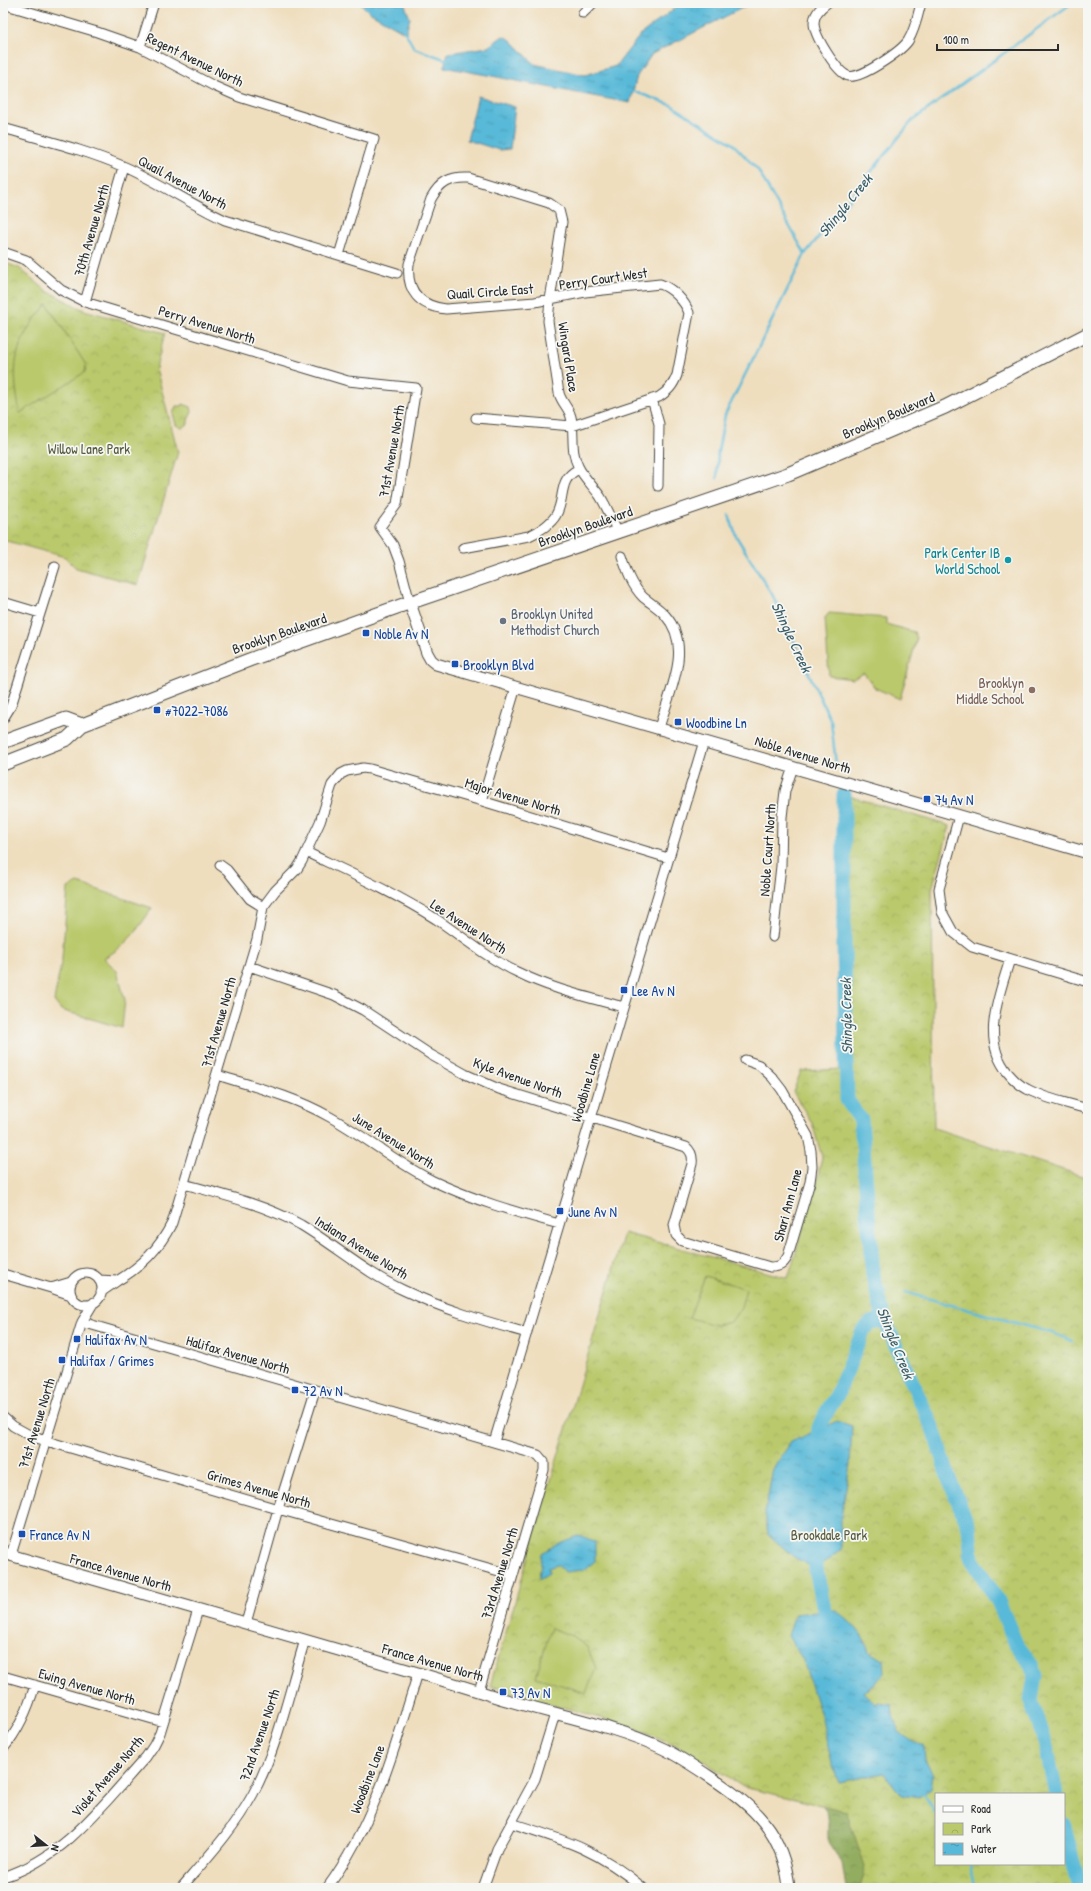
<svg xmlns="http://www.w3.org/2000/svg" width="1091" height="1891" font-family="'Patrick Hand',sans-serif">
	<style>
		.forest { fill: url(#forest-crowns); stroke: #5f6c46 }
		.park { fill: url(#park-crowns); stroke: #727a4c; fill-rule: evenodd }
		.garden { fill: #bac96c; stroke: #727a4c }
		.water { fill: url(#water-ripples); stroke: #427282 }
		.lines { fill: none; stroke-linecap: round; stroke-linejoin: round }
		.stream { stroke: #59b9d8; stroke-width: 2.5 }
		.river { stroke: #59b9d8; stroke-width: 15 }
		.minor-casing { stroke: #484641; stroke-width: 11 }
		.tertiary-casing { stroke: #484641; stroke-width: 13 }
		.secondary-casing { stroke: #484641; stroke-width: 15 }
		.minor { stroke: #fff; stroke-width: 9 }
		.tertiary { stroke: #fff; stroke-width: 11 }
		.secondary { stroke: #fff; stroke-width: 13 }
		.culture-dot { fill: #0f9aa8; stroke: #f6f6f2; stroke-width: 1.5 }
		.worship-dot { fill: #6b7280; stroke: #f6f6f2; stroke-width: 1.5 }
		.transit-dot { fill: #1a4fb4; stroke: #f6f6f2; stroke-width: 1.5 }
		.education-dot { fill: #8d6e63; stroke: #f6f6f2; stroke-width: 1.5 }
		.labels { text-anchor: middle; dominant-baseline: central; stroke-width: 3.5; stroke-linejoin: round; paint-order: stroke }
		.street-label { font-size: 14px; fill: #2b2b2b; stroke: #f6f6f2 }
		.park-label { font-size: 14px; fill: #565a3e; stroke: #f6f6f2 }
		.culture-label { font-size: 14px; fill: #0d838f; stroke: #f6f6f2; text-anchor: end }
		.worship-label { font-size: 14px; fill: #5b616d; stroke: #f6f6f2; text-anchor: start }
		.transit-label { font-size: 14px; fill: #164399; stroke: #f6f6f2; text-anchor: start }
		.education-label { font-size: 14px; fill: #785e54; stroke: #f6f6f2; text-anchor: end }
		.water-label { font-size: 15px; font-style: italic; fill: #3b5d68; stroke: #f6f6f2 }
	</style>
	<defs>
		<pattern id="forest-crowns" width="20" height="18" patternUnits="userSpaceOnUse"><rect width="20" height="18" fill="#93ad60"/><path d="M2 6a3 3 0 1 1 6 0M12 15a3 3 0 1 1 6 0" fill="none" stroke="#788d4f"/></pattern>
		<pattern id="park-crowns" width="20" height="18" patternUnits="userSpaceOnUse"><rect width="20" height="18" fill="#bac96c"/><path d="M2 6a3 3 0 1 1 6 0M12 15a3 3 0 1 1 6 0" fill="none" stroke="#a0ad5e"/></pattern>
		<pattern id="water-ripples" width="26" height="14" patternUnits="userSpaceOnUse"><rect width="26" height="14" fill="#59b9d8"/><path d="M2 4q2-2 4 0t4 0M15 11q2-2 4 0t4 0" fill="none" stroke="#4a97af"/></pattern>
	</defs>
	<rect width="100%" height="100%" fill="#f6f6f2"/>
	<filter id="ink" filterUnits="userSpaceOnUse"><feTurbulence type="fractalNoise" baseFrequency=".025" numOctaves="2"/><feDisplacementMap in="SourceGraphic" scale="8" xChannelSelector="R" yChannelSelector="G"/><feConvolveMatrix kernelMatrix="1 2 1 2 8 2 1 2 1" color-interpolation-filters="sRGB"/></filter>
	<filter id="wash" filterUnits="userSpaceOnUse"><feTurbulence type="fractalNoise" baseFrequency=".012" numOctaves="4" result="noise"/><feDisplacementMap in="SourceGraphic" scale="16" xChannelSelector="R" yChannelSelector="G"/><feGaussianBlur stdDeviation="0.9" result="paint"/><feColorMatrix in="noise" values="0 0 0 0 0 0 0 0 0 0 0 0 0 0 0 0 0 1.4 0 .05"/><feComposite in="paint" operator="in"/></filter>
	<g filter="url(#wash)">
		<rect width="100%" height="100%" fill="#efdebe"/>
		<path class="forest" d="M838 1795 904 1888H846L842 1863 828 1842V1815L820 1800Z"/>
		<path class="park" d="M3 262 19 268 47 291 84 310 165 333 156 368 178 452 138 585 76 568 65 557 3 540Z
			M183 404 191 407 192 412 188 420V424L182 428 176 425 173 414 176 406H182Z
			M842 794 950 826 932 889 934 1128 1088 1178V1888H859L865 1866 846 1811 743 1787 702 1760 675 1745 635 1728 490 1686 624 1233 788 1278 815 1189 822 1157 812 1123 793 1092 801 1071 845 1069ZM936 1794H1064V1864H936Z"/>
		<path class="garden" d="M47 304 86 365 85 372 20 413C14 383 11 356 28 329 33 320 41 312 47 304Z
			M829 613 886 618V624L914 632 917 638 900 699 875 688 864 673 853 679 829 676 825 618Z
			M78 883 152 908C138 929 127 946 104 958L117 971 125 1000 122 1028 61 1010 54 1001 62 958 68 888Z
			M705 1276 746 1289 741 1307 731 1322 716 1325 689 1318Z
			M551 1628 572 1636 587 1647 596 1668 586 1693 536 1677Z"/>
		<path class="water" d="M360 3H404L410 18 406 33 369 12Z
			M682 3H752L652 54 637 76 630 103C568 92 506 78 444 67L448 53 488 47 503 36 511 40 534 64 585 75 616 66 641 34Z
			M478 96 515 107 510 149 499 150 467 140Z
			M837 1421 852 1426 850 1465 841 1517V1550L816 1569 794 1557 768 1534 765 1512 773 1469 791 1442Z
			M580 1535 595 1542V1561L584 1570 565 1572 557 1565 548 1568 549 1573 539 1579 542 1553 559 1543Z
			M836 1610C851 1623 864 1632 869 1652L884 1660 885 1672 875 1684 863 1692 875 1704 879 1702 892 1704C894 1732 899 1735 924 1746L925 1760 933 1775 931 1788 919 1798 901 1795 884 1773 839 1782 832 1764 822 1719 803 1660 788 1636 795 1614Z"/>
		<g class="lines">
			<path class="stream" d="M405 32 414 48 447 60
				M633 91 671 105 733 144 758 170 805 254
				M717 478 718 451 725 415 805 254 912 121 1072 3
				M729 515 736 536 773 596 831 721 836 765
				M905 1292 1052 1333 1073 1341
				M876 1293 887 1291
				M924 1794 936 1814
				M970 1864 974 1888"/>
			<path class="river" d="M844 795V946L847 1100 861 1120 873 1275 884 1319 934 1431 949 1479 969 1527 972 1559 998 1601 1016 1644 1031 1664 1035 1676 1031 1701 1045 1741 1056 1794
				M817 1448 819 1428 823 1418 837 1395 863 1331 871 1323 884 1319
				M816 1550V1569L828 1630
				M1064 1826 1080 1888"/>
		</g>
	</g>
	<g filter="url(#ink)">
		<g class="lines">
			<defs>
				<path id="minor" d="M827 3C820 8 814 15 814 23 814 36 837 72 848 76 860 80 901 51 908 41 915 30 918 15 921 3
					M3 4 97 32 140 47 214 86 239 97 374 139 339 255
					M583 13 593 3
					M140 47 154 3
					M3 128C44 140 86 150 125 167 159 182 190 204 225 220L397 273
					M3 252 26 260 61 290 85 302 348 381 416 388 397 504 380 527 393 545 399 561 410 603
					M85 302 124 167
					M652 399 659 424 658 486
					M476 418 572 426 659 397C668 391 673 386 677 375L689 313C685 301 672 288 660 284L585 292 535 302 446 309C419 306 406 291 409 264L431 199C440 183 450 177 468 178L549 203 559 210 562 222 550 300 548 321 559 393C561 402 569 408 571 417 575 434 570 450 578 466 583 477 593 486 600 496 607 507 612 520 618 532
					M463 548 529 536C538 532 551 524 556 515 566 498 557 479 579 469
					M622 556C627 571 632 586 643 597 650 603 659 608 665 615 694 647 669 692 659 728
					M3 602 40 613
					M3 719 11 706 55 566
					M482 801 516 687
					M959 816 939 889 942 912 953 932 972 947 1088 982
					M306 852C350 873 395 893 436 919 463 937 487 958 517 972 551 989 587 997 623 1007
					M220 865 227 870 250 899 263 907
					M773 937 781 866 782 817 785 791 793 767
					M1010 959C999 997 980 1039 1008 1073 1013 1079 1019 1085 1027 1089 1045 1099 1068 1103 1088 1109
					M249 966 334 995 363 1010 431 1055 465 1074 499 1089 686 1147C692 1152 693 1157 692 1164L674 1225 676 1235 682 1241 770 1267C780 1267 783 1265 788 1256L810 1182 812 1167 811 1151 808 1136 782 1090 772 1077 759 1065 745 1060
					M217 1075C256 1087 295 1097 330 1117 366 1137 397 1163 433 1181 473 1200 516 1212 559 1224
					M184 1184C224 1195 265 1205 301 1225 336 1246 366 1273 403 1290 443 1309 484 1321 527 1333
					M70 1289a16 16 0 1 1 32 0a16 16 0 1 1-32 0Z
					M3 1274 51 1288
					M99 1280 117 1281 101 1292
					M117 1281C142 1266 159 1249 172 1223L257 939 263 907 275 891 297 869 302 861 320 822 332 785 341 774 347 771 363 768 370 769 482 801 668 858
					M71 1295 51 1288 71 1282
					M82 1322 538 1455 544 1462V1470L479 1691
					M3 1417 13 1426 33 1437 278 1509 513 1575
					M494 1442 704 741
					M11 1555 82 1322 94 1302
					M246 1623 278 1509 315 1391
					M3 1676 163 1722
					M3 1749C19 1730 28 1709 35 1685
					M511 1823C565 1840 599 1850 643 1888
					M3 1877C65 1858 104 1803 146 1757L154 1745 160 1733 198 1610
					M181 1888C207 1858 234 1829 253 1794 277 1750 290 1688 305 1640
					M327 1888C374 1824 395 1748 418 1673
					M483 1888 497 1849 535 1779 555 1714"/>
				<path id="tertiary" d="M410 603 427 653 431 660 436 664 1088 853
					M3 1553C118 1587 234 1619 349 1653 396 1667 444 1680 490 1695 546 1713 612 1724 664 1749 680 1757 695 1767 710 1777 753 1805 784 1833 789 1888"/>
				<path id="secondary" d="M3 742 66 719 82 725
					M3 764 67 739 82 725 249 660 400 606 788 474 945 407 1088 334"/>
			</defs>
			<use href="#minor" class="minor-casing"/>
			<use href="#tertiary" class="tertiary-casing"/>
			<use href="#secondary" class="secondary-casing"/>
			<use href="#minor" class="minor"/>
			<use href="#tertiary" class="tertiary"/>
			<use href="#secondary" class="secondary"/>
		</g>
	</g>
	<circle class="culture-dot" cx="1008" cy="560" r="4"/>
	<circle class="worship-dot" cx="503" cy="621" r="4"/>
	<g class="transit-dot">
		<rect x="362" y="629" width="8" height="8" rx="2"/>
		<rect x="451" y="660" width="8" height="8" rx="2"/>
		<rect x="153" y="706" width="8" height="8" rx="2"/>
		<rect x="674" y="718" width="8" height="8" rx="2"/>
		<rect x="923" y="795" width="8" height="8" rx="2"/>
		<rect x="620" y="986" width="8" height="8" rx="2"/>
		<rect x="556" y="1207" width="8" height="8" rx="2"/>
		<rect x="73" y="1335" width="8" height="8" rx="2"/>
		<rect x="58" y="1356" width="8" height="8" rx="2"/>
		<rect x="291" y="1386" width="8" height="8" rx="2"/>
		<rect x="18" y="1530" width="8" height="8" rx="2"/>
		<rect x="499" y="1688" width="8" height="8" rx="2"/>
	</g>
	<circle class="education-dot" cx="1032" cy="690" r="4"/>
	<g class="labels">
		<g class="street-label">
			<text transform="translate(195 59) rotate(26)">Regent Avenue North</text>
			<text transform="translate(183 182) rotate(28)">Quail Avenue North</text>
			<text transform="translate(91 230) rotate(-74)">70th Avenue North</text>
			<text transform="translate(603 278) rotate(-8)">Perry Court West</text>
			<text transform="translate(490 291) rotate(-4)">Quail Circle East</text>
			<text transform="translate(207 324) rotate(17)">Perry Avenue North</text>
			<text transform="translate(569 357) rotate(81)">Wingard Place</text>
			<text transform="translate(888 415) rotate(-23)">Brooklyn Boulevard</text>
			<text transform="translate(391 451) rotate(-80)">71st Avenue North</text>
			<text transform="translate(585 526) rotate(-19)">Brooklyn Boulevard</text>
			<text transform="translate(279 633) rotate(-19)">Brooklyn Boulevard</text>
			<text transform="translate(803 754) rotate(17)">Noble Avenue North</text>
			<text transform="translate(513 796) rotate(17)">Major Avenue North</text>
			<text transform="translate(767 850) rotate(-86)">Noble Court North</text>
			<text transform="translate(469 926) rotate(33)">Lee Avenue North</text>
			<text transform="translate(218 1022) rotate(-74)">71st Avenue North</text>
			<text transform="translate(518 1077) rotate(20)">Kyle Avenue North</text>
			<text transform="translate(585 1087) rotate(-74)">Woodbine Lane</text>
			<text transform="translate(394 1140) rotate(32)">June Avenue North</text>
			<text transform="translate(787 1205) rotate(-75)">Shari Ann Lane</text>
			<text transform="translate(362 1247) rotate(32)">Indiana Avenue North</text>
			<text transform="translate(238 1354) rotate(16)">Halifax Avenue North</text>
			<text transform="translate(36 1423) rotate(-73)">71st Avenue North</text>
			<text transform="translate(259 1488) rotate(16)">Grimes Avenue North</text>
			<text transform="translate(121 1572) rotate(16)">France Avenue North</text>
			<text transform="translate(499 1573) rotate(-73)">73rd Avenue North</text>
			<text transform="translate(433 1662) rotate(16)">France Avenue North</text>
			<text transform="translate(87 1686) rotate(16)">Ewing Avenue North</text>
			<text transform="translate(259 1735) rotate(-71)">72nd Avenue North</text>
			<text transform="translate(107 1776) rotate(-49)">Violet Avenue North</text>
			<text transform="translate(367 1779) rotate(-69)">Woodbine Lane</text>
		</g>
		<g class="park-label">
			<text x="89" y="448">Willow Lane Park</text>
			<text x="829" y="1534">Brookdale Park</text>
		</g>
		<g class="culture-label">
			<text x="1000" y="552">Park Center IB<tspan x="1000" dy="16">World School</tspan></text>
		</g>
		<g class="worship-label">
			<text x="511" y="613">Brooklyn United<tspan x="511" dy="16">Methodist Church</tspan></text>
		</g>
		<g class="transit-label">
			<text x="374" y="633">Noble Av N</text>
			<text x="463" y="664">Brooklyn Blvd</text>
			<text x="165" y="710">#7022-7086</text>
			<text x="686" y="722">Woodbine Ln</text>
			<text x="935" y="799">74 Av N</text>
			<text x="632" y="990">Lee Av N</text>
			<text x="568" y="1211">June Av N</text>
			<text x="85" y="1339">Halifax Av N</text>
			<text x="70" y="1360">Halifax / Grimes</text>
			<text x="303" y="1390">72 Av N</text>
			<text x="30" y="1534">France Av N</text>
			<text x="511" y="1692">73 Av N</text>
		</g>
		<g class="education-label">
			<text x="1024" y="682">Brooklyn<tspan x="1024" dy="16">Middle School</tspan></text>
		</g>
		<g class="water-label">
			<text transform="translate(845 205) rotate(-51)">Shingle Creek</text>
			<text transform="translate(792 637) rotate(65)">Shingle Creek</text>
			<text transform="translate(846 1016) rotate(-91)">Shingle Creek</text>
			<text transform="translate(896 1343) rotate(68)">Shingle Creek</text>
		</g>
	</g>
	<rect width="1091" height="1891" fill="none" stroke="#f6f6f2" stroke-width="16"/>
	<rect x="935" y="1793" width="130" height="72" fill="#f6f6f2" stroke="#a5a5a2"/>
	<rect x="943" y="1806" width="20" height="6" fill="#ffffff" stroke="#a5a5a2"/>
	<text x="971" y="1813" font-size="12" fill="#2b2b2b">Road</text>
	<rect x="943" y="1823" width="20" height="12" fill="url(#park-crowns)" stroke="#a5a5a2"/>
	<text x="971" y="1833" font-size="12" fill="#2b2b2b">Park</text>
	<rect x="943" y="1843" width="20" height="12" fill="url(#water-ripples)" stroke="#a5a5a2"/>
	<text x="971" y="1853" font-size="12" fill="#2b2b2b">Water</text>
	<g transform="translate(46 1845) rotate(107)" stroke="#f6f6f2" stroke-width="3" paint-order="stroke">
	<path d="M0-3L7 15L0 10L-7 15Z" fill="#2b2b2b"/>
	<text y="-6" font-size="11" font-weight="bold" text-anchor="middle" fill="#2b2b2b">N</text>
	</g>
	<path d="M937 44v6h121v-6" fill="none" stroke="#2b2b2b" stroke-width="2"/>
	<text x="943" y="44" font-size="12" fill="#2b2b2b" stroke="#f6f6f2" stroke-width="3" paint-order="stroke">100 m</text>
</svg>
